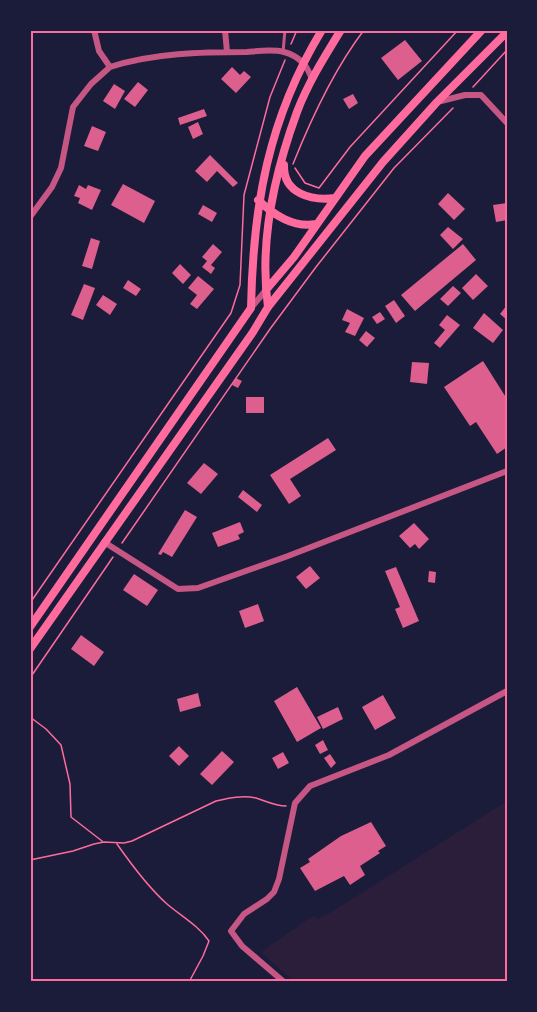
<svg xmlns="http://www.w3.org/2000/svg" width="537" height="1012" font-family="Jost,sans-serif">
	<style>
		.green { fill: #2a1e3b }
		.building { fill: #dd5f8e }
		.lines { fill: none; stroke-linecap: round; stroke-linejoin: round }
		.path { stroke: #ff6b9d; stroke-width: 1.5 }
		.service { stroke: #c65784; stroke-width: 3 }
		.minor { stroke: #c65784; stroke-width: 6 }
		.secondary { stroke: #ff6b9d; stroke-width: 8 }
		.neatline { fill: none; stroke: #ff6b9d; stroke-width: 2 }
	</style>
	<rect width="100%" height="100%" fill="#1b1b3a"/>
	<path class="green" d="M507 801V982H294L261 952 308 919 314 916 318 919 333 911Z"/>
	<path class="building" d="M405 40 422 61 398 80 381 58Z
		M232 67 240 75 244 71 251 77 236 93 221 79Z
		M138 82 148 90 135 107 124 99Z
		M114 84 125 91 115 109 103 101Z
		M353 94 358 103 349 109 343 99Z
		M204 109 207 116 180 125 178 118Z
		M198 122 203 134 193 139 188 127Z
		M92 126 106 132 98 151 84 146Z
		M210 155 238 183 233 187 217 171 207 182 195 171Z
		M123 184 155 201 144 223 111 205Z
		M79 185 86 189 88 185 101 190 92 210 78 203 80 198 74 196Z
		M448 193 465 209 454 220 438 204Z
		M507 203V220L496 222 493 205Z
		M203 205 217 213 212 222 198 214Z
		M448 227 463 239 453 249 440 235Z
		M91 238 100 241 92 269 82 266Z
		M213 244 222 252 211 265 215 268 211 274 202 267 207 261 202 257Z
		M463 244 476 260 415 311 401 295Z
		M180 264 191 275 183 284 172 273Z
		M476 274 488 286 473 300 462 288Z
		M198 276 214 289 197 309 190 304 197 295 188 288Z
		M128 280 141 289 136 296 123 288Z
		M84 284 95 288 83 320 71 315Z
		M453 286 461 293 448 306 440 299Z
		M103 295 117 304 110 315 96 305Z
		M394 300 405 316 396 323 385 306Z
		M507 305V320L500 314Z
		M347 309 364 318 355 336 345 332 350 323 342 320Z
		M380 312 385 319 377 324 372 317Z
		M484 313 503 330 493 343 473 328Z
		M447 315 460 325 440 348 434 343 445 330 439 325Z
		M366 331 375 338 367 347 359 340Z
		M483 361 507 399V447L497 454 476 422 470 426 444 387Z
		M412 362 429 363 427 384 410 382Z
		M236 378 242 381 238 388 232 385Z
		M246 397H264V413H246Z
		M328 438 336 450 290 479 301 496 289 504 270 475Z
		M204 463 218 474 201 494 187 483Z
		M243 490 262 505 257 512 238 497Z
		M185 510 197 517 172 557 163 552 161 555 158 554Z
		M240 522 244 532 238 535 240 539 218 547 212 533Z
		M414 523 429 539 419 549 415 544 410 548 399 536Z
		M310 566 320 578 306 589 296 577Z
		M396 567 419 621 403 628 395 609 400 607 385 571Z
		M429 571 436 572 435 583 428 582Z
		M134 574 158 590 147 606 123 590Z
		M258 604 264 621 245 628 239 611Z
		M81 635 104 652 94 666 71 649Z
		M297 687 321 728 297 742 274 701Z
		M198 693 201 706 180 712 177 699Z
		M383 695 396 718 375 730 362 707Z
		M338 707 343 719 323 729 317 717Z
		M323 740 328 750 320 754 315 745Z
		M179 746 189 756 179 766 169 756Z
		M222 751 234 762 212 785 200 774Z
		M283 752 289 763 278 769 272 758Z
		M330 754 336 763 331 768 324 758Z
		M371 822 386 846 378 851 380 853 360 866 365 875 350 885 344 876 315 891 300 868 310 862 308 859 341 836Z"/>
	<g class="lines">
		<path class="path" d="M291 44 297 30
			M473 87 507 50
			M293 164C311 119 335 68 364 30
			M295 168 305 183 319 188 350 147 458 30
			M122 543 270 329 316 267 394 168 453 108
			M30 603 231 313 240 285 244 195 270 97 285 60
			M30 678 113 557
			M30 717 46 729 61 745 70 784 71 817 102 841
			M117 844C131 864 149 888 167 904 181 916 199 926 209 941L203 956 189 982
			M30 860 73 851 94 844 104 842 124 843 132 841 216 801C229 798 243 795 256 798 266 801 275 806 286 806"/>
		<path class="service" d="M283 52 285 30"/>
		<path class="minor" d="M94 30 99 51 110 67C153 53 202 52 247 52 259 51 272 49 284 52 299 56 308 66 312 80
			M225 30 227 52
			M437 102 465 95H481L507 123
			M30 217 52 187 61 168 73 107 91 84 110 67
			M251 308 266 290
			M104 542 178 589 198 588 288 556 507 471
			M284 982 242 946 231 931 244 914 267 899 274 892 279 879 295 803 310 786 389 755 507 691"/>
		<path class="secondary" d="M284 165C283 194 312 201 335 198
			M258 200C274 215 293 228 316 224
			M266 290 294 257 365 156 482 30
			M268 307C259 243 275 172 297 112 308 83 325 56 341 30
			M30 627 251 308C253 206 268 119 322 30
			M30 649 253 332 268 307 383 162 437 102 507 32"/>
	</g>
	<rect width="537" height="1012" fill="none" stroke="#1b1b3a" stroke-width="63"/>
	<rect x="32" y="32" width="474" height="948" class="neatline"/>
</svg>
